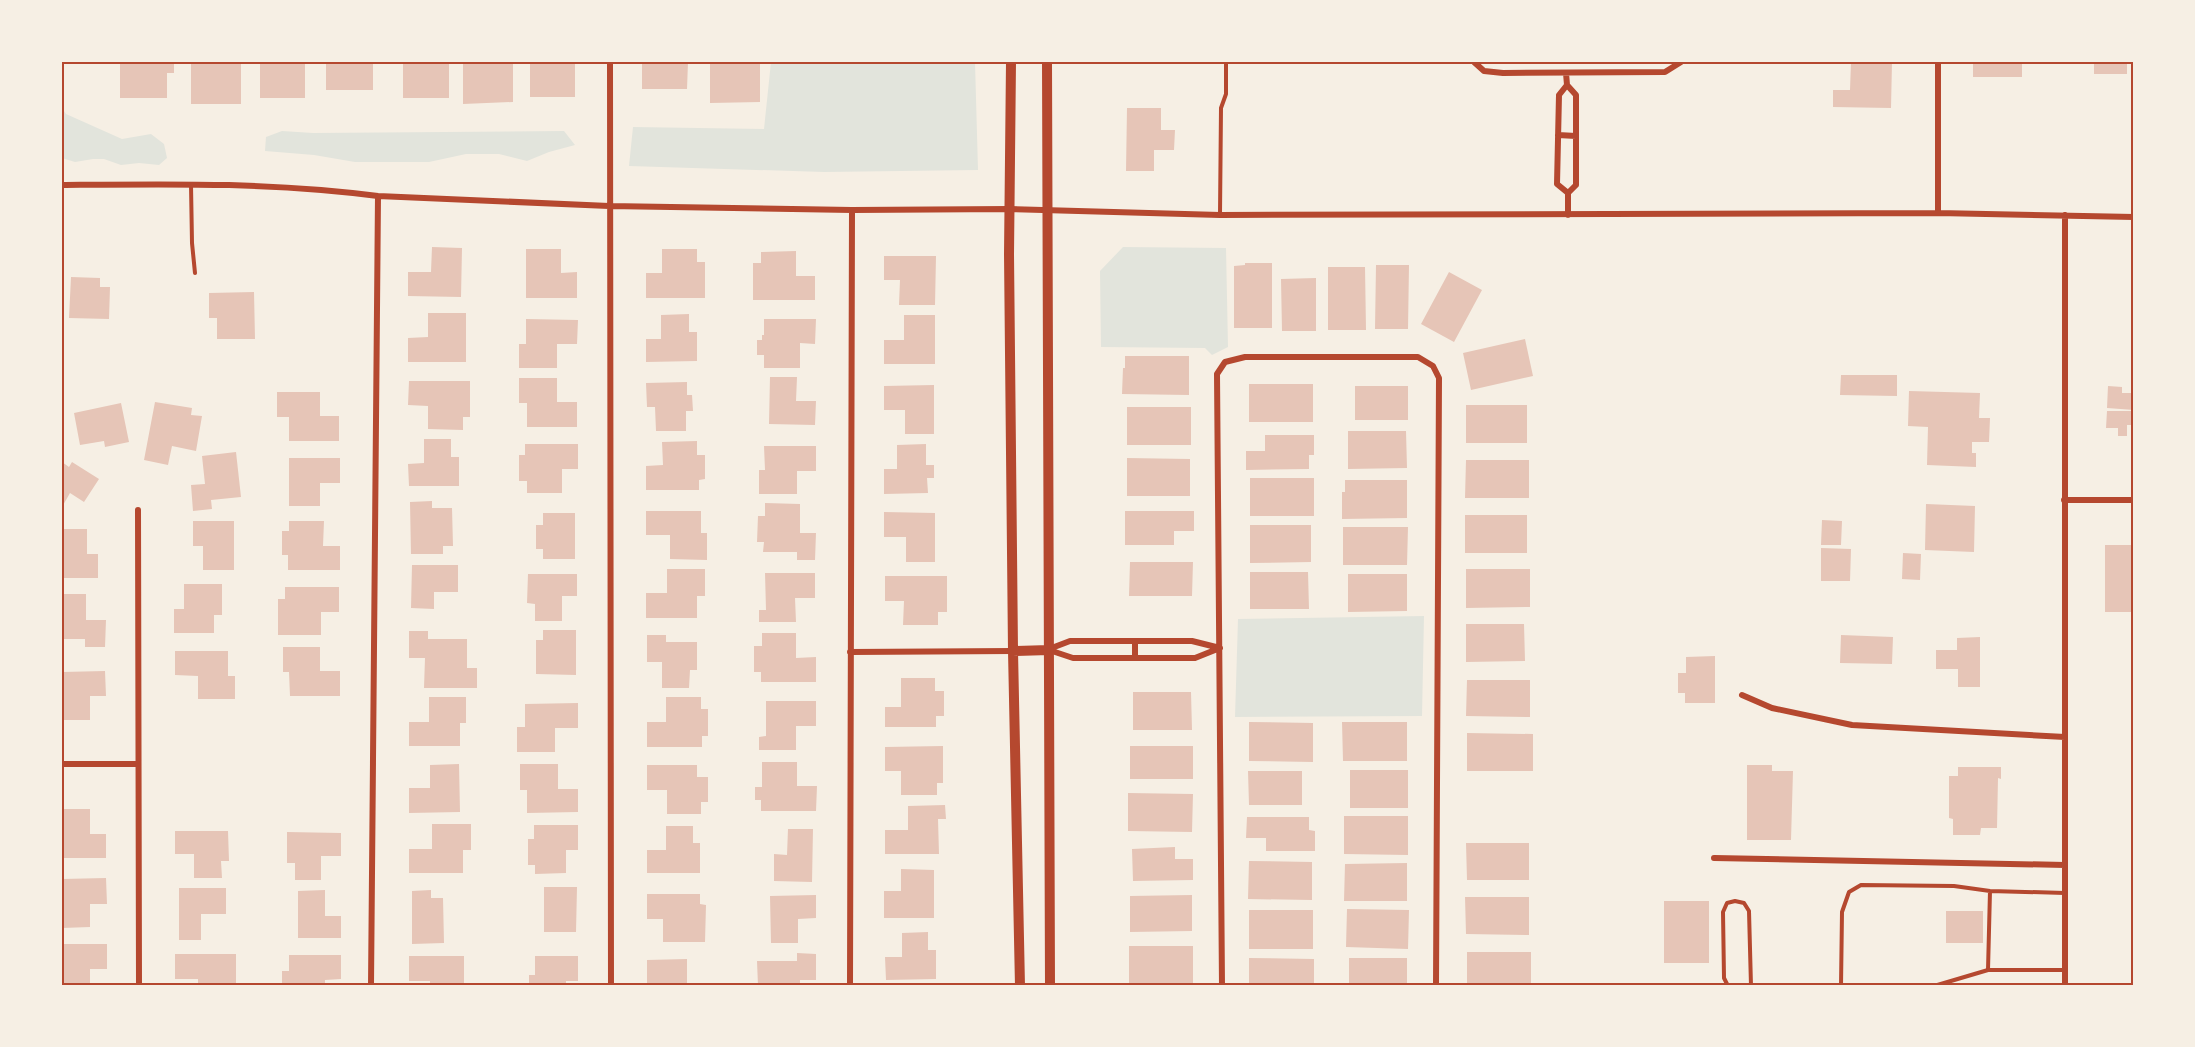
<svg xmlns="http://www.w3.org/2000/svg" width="2195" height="1047" font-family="Quicksand,sans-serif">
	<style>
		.green { fill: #e2e4dc }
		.building { fill: #e6c5b7 }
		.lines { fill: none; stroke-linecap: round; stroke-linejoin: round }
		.service { stroke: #b5482f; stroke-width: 4 }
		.minor { stroke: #b5482f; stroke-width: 6 }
		.secondary { stroke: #b5482f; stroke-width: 10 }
		.neatline { fill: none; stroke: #b5482f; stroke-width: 2 }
	</style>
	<rect width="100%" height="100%" fill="#f6efe4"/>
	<path class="green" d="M771 62H975L978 170 824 172 629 166 633 127 764 129Z
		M62 108 66 114 122 139 151 134 164 144 167 158 159 165 139 163 121 165 104 159H93L75 162 62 158Z
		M282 131 313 133 564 131 575 145 549 152 527 161 499 154H466L429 162H355L314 155 265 151 266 137Z
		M1123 247 1226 248 1228 347 1212 355 1205 348 1101 347 1100 271Z
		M1424 616 1422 716 1235 717 1238 619Z"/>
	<path class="building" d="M120 62H174V73H167V98H120Z
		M191 62H241V104H191Z
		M260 62H305V98H260Z
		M326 62H373V90H326Z
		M403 62H449V98H403Z
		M463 62H513V102L463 104Z
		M530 62H575V97H530Z
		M642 62H688L687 89H642Z
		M710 62H760V102L710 103Z
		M1851 62H1892L1891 108 1833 107V90H1850Z
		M1973 62H2022V77H1973Z
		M2094 62H2127V74H2094Z
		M1127 108H1161V130H1175L1174 150H1154V171H1126Z
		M432 247 462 248 461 297 408 296V272H431Z
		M526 249H561V273L577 272V298H526Z
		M662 249H697V262H705V298H646V273H662Z
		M796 251V276H815V300H753V263H761V252Z
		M884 256H936L935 305H899L900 280H884Z
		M1245 263H1272V328H1234V266L1245 265Z
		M1376 265H1409L1408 329H1375Z
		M1328 267H1365L1366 330H1328Z
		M1449 272 1482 290 1454 342 1421 324Z
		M71 277 100 278V287H110L109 319 69 318Z
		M1316 278V331H1282L1281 279Z
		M254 292 255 339H217V318H209V293Z
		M428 313H466V362H408V338L428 337Z
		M689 314V332H697V361L646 362V339H661V315Z
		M904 315H935V364H884V340H904Z
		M526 319 578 320 577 344H557V368H519V344H526Z
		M764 319H816L815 344 800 343V368H764V355H757V340H762V335H764Z
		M1525 339 1533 376 1471 390 1463 353Z
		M1125 356H1189V395L1122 394 1123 368H1125Z
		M1841 375H1897V396L1840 395Z
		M770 377H797L796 401H816L815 425 769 424Z
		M519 378H557V402H577V427H527V403H519Z
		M409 381H470V417H463V430L428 429V406L408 405Z
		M687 382V395H692L693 411H686V431H656L655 407H647L646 383Z
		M1249 384H1313V422H1249Z
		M934 385V434H905V410H884V386Z
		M1355 386H1408V420H1355Z
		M2108 386 2122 387V393H2134V410L2107 408Z
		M1909 391 1980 393 1979 418H1990L1989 442H1972V453H1976V467L1927 465 1928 427 1908 426Z
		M277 392H320V416H339V441H289V417H277Z
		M155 402 192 408 191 415 202 416 196 451 172 446 168 465 144 460Z
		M121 403 129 442 105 447 104 441 80 445 74 413Z
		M1466 405H1527V443H1466Z
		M1127 407H1191V445H1127Z
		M2107 411H2134V425H2127V436H2118V428H2106Z
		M1348 431H1406L1407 468 1348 469Z
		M1265 435H1314V455H1309V469L1246 470V451H1265Z
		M424 439H451V457H459V486H409L408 464 424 463Z
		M697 441V455H705V479L699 480V490H646V466L663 465 662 442Z
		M525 444H578V469H562V493H527V481H519V455H525Z
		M926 444V465H934V478H927L928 493 884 494V469H897V445Z
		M764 446H816V471H797V494H759V470H765Z
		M236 452 241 497 211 500 212 509 193 511 191 485 205 484 202 456Z
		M289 458H340V483H320V506H289Z
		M1127 458 1190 459V496H1127Z
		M1466 460H1529V498H1465Z
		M62 462 69 467 72 462 99 479 84 502 70 493 62 507Z
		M1250 478H1314V516H1250Z
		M1345 480H1407V518L1342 519V492H1345Z
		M432 501V508H452L453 546H443V554H411L410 502Z
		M765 503 800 504V533H816L815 560H797V552H763L764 542H757L758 516H765Z
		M1926 504 1975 506 1974 552 1925 550Z
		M646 511H701V533H707V560L670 559V535H646Z
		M1125 511H1194V531H1174V545H1125Z
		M884 512 935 513V562H906V537H884Z
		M543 513H575V559H543V549H536V525H543Z
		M1465 515H1527V553H1465Z
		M1822 520 1842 521 1841 545H1821Z
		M193 521H234V570H203V546H193Z
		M289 521H324L323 546H340V570H288V555H282V531H289Z
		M1250 525H1311V562L1250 563Z
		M1343 527H1408L1407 565H1343Z
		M62 529H87V554H98V578H62Z
		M2105 545H2134V612H2105Z
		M1821 548 1851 549 1850 581H1821Z
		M1903 553 1921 554 1920 580 1902 579Z
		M1130 562H1193L1192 596H1129Z
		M412 565H458V592H434V609L411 608Z
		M667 569H705V596H697V618H646V593H667Z
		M1466 569H1530V607L1466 608Z
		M1250 572H1308L1309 609H1250Z
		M765 573H815V598H795L796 622H759V610H766Z
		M528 574H577V596H562V621H535V604L527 603Z
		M1348 574H1407V611L1348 612Z
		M885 576H947V612H938V625H903L904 601H885Z
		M184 584H222V615H214V633H174V609H184Z
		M285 587H339V612H321V635H278V599H285Z
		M62 594H86V620H106L105 647H85V639H62Z
		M1466 624H1524L1525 661 1466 662Z
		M543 630H576V675L536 674V640H543Z
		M409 631H428V639H467V668H477V688H424L425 658H409Z
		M762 633H796V658L816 657V682H761V672H754V646H762Z
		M647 635H666V642H697V670H690L689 688H662V662H647Z
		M1841 635 1893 637 1892 664 1840 663Z
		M1980 637V687H1958V669H1936V650H1957V638Z
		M283 647H320V671H340V696H290L289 672H283Z
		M175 651H228V676H235V699H198V676L175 675Z
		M1715 656V703H1685V693H1678V673H1686V657Z
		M105 671 106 696H90V720H62V672Z
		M901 678H935V691H944V716H936V727H885V707H901Z
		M1467 680H1530V717L1466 716Z
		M1133 692H1191L1192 730H1133Z
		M429 697H466V723H460V746H409V722H429Z
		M666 697H701V709H708V736H702V747H647V722H666Z
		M766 701H816V726H796V750H759V737L766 736Z
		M578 703V728H555V752H517V727H525V704Z
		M1249 722 1313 723V762L1249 761Z
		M1342 722H1407V761H1343Z
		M1467 733 1533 734V771H1467Z
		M943 746V783H937V795H901V771H885V747Z
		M1130 746H1193V779H1130Z
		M762 762H797V786H817L816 811H761V800H755V787H762Z
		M459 764 460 812 409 813V788H430V765Z
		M520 764H558V789H578V812L527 813V790H520Z
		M647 765H697V777H708V802H701V814H667V790H647Z
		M1747 765H1772V771H1793L1791 840H1747Z
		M1958 767H2001V779L1998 778 1997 828H1981L1980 835H1953V819L1949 818V776H1958Z
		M1350 770H1408V808H1350Z
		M1248 771H1302V805H1249Z
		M1128 793 1193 794 1192 832 1128 831Z
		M945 805 946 819H938L939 854H885V830H908V806Z
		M62 809H90V834H106V858H62Z
		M1344 816H1408V855L1344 854Z
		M1247 817H1309V830L1315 831V851H1266V838H1246Z
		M432 824H471V850H463V873H409V849H432Z
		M534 825H578V850H566V873L535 874V865H528V839H534Z
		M666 826H693V843H700V873H647V850H666Z
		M788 829H813L812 882 774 881V854L787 855Z
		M175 831H228L229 861H221L222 878H194V854H175Z
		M287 832 341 833V856H321V880H295V863H287Z
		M1466 843H1529V880H1467Z
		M1175 847V859H1193V880L1133 881 1132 849Z
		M1249 861 1312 862V900L1248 899Z
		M1407 863V901H1344L1345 864Z
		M901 869 934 870V918H884V891H901Z
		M106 878 107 904H90V927L62 928V879Z
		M544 887H577L576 932H544Z
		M179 888H226V914H201V940H179Z
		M325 890V916H341V938H298V891Z
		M431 890V898H443L444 943 412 944V891Z
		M647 894H700V904L706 905 705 942H663V919H647Z
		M816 895V918L798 919V943H771L770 896Z
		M1192 895V931L1130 932V896Z
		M1465 897H1529V935L1466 934Z
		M1664 901H1709V963H1664Z
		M1347 909 1409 910 1408 949 1346 947Z
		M1249 910H1313V949H1249Z
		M1946 911H1983V943H1946Z
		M928 932V950H936V979L886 980 885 957H902V933Z
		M62 944H107V969H90V986H62Z
		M1129 946H1193V984H1129Z
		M1467 952H1531V986H1467Z
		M797 953 816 954V980H800V986H758L757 961H797Z
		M175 954H236V986H198V979H175Z
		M289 955H341V979L325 980V986H282V971H289Z
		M409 956H464V986H430V981H409Z
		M535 956H578V981H566V986H529V975H535Z
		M1249 958 1314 959V986H1249Z
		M1349 958H1407V986H1349Z
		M687 959V986L647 984V960Z"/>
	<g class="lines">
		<path class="service" d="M191 185 192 243 195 273
			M1220 214 1221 108 1226 94V62
			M1988 970H2065
			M1728 986 1724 978 1723 912 1727 903 1735 901 1744 903 1749 911 1751 986
			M1841 986 1842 912 1849 892 1861 885 1954 886 1990 891 2065 893
			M1934 986 1988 970 1990 891"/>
		<path class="minor" d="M610 62 611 986
			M1474 62 1484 71 1503 73 1665 72 1681 62
			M1938 62V213
			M1566 73 1567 85 1576 95V185L1568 193V215
			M1567 85 1559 95 1557 184 1568 193
			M1558 135 1576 136
			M62 185C167 184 273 182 378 196L609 206 852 210 1010 209 1220 215 1938 213 2134 217
			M2064 500H2134
			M138 510 139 986
			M1049 649 1070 641H1192L1220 648
			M1049 650 1073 658H1195L1220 648
			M850 652 1013 651
			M1135 658V641
			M1742 695 1772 708 1852 725 2065 737
			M62 764H138
			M1714 858 2065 865
			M371 986 378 196
			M850 986 852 210
			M1222 986 1217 374 1225 362 1245 357H1418L1433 366 1439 378 1436 986
			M2065 986V215"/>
		<path class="secondary" d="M1011 62 1009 254 1013 651 1020 986
			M1047 62 1050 986
			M1013 651 1049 650"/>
	</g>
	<rect width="2195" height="1047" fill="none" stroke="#f6efe4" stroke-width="126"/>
	<rect x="63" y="63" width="2069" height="921" class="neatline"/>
</svg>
